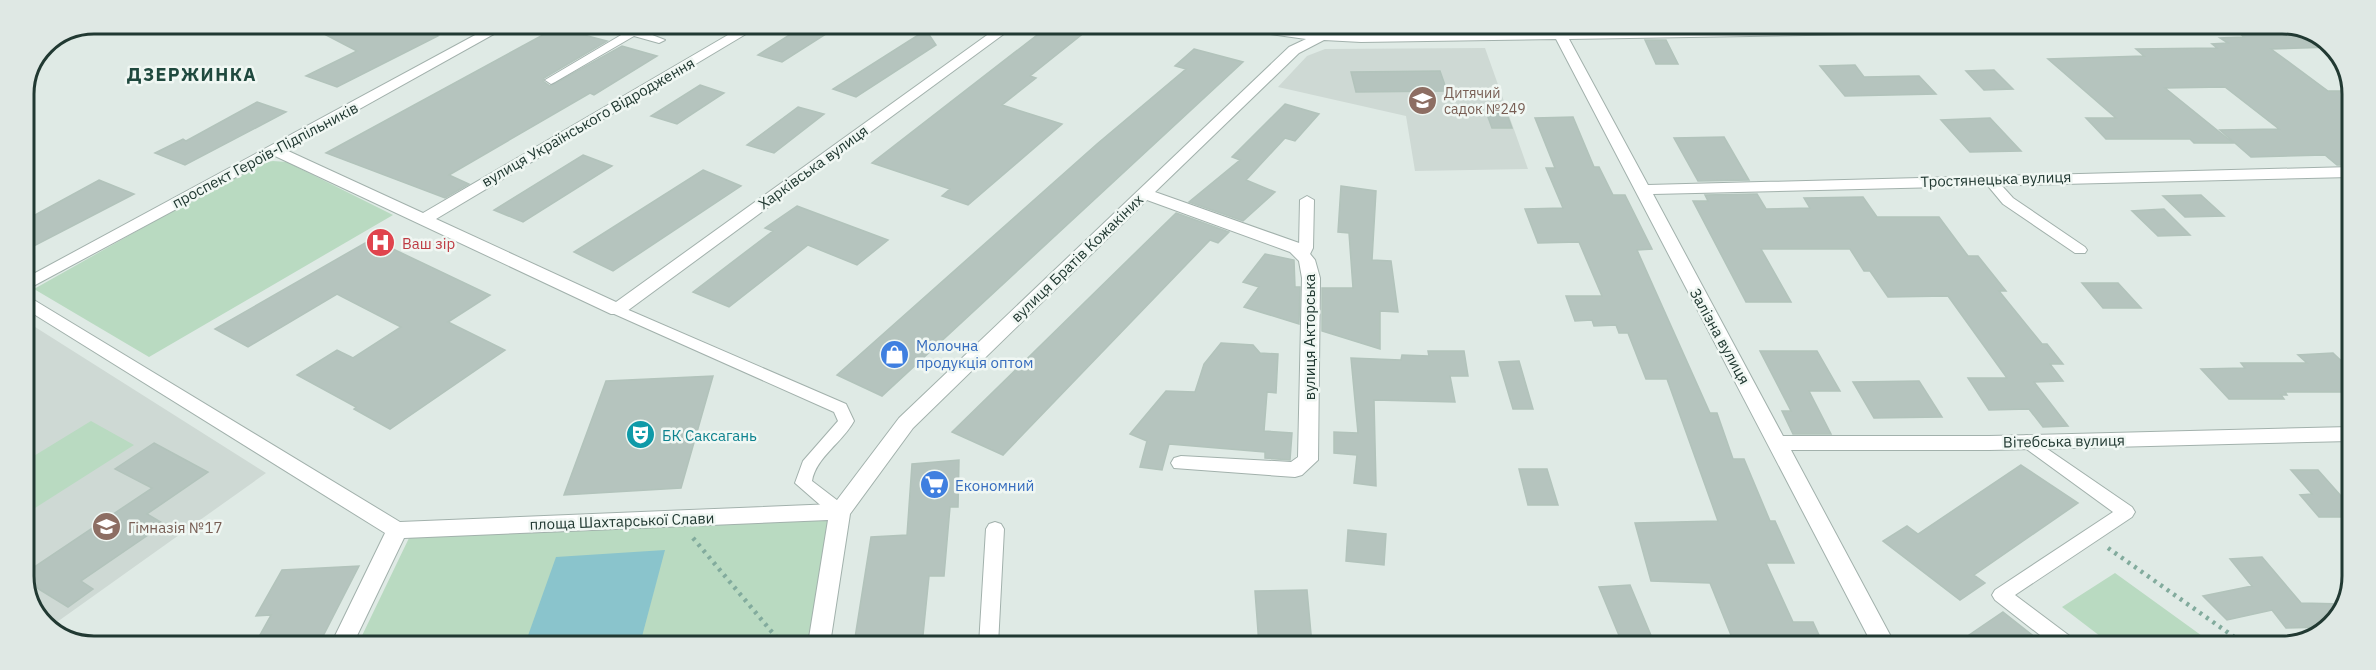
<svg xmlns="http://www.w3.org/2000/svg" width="2376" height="670" font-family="'IBM Plex Sans',sans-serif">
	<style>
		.built { fill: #ced9d4 }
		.green { fill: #b9dac1 }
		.water { fill: #8ac4cc }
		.building { fill: #b5c4be; stroke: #b2c3bb; stroke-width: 1.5 }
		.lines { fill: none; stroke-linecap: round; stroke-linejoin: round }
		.lane-casing { stroke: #a2b1ac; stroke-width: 2 }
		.street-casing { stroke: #a2b1ac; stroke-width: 2 }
		.path { stroke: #82ab9d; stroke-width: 4.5; stroke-dasharray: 3 5; stroke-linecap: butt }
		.lane { fill: #fff; fill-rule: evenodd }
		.street { fill: #fff; fill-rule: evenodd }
		.labels { text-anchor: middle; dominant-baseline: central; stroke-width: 5; stroke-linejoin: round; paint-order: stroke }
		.far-education-label { font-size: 14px; fill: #785e54; stroke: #f0f7f3; text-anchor: start }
		.street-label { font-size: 15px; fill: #213932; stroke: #f0f7f3 }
		.health-label { font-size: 15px; fill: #be3a42; stroke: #f0f7f3; text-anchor: start }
		.shop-label { font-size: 15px; fill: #366cbe; stroke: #f0f7f3; text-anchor: start }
		.culture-label { font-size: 15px; fill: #0d838f; stroke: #f0f7f3; text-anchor: start }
		.education-label { font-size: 15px; fill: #785e54; stroke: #f0f7f3; text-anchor: start }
		.far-district-label { font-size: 18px; font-weight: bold; letter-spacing: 1.5px; fill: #1f493e; stroke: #f0f7f3 }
		.rim { fill: none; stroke: #213932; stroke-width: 3 }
	</style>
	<rect width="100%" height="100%" fill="#dfeae5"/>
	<path class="built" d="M1485 48 1528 169 1415 171 1406 116 1278 87 1307 56 1325 49Z
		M24 320 266 473 50 627 41 622 24 580Z"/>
	<path class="green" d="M273 161 287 162 393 215 149 357 34 289 256 164Z
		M91 421 134 445 24 515V462Z
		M832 517 810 644H358L409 538Z
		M2115 573 2216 646H2113L2062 607Z"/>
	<path class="water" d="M665 550 640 644H525L556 557Z"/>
	<path class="building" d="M305 24H403L438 36 337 87 306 76 357 51Z
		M563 24 602 25 584 35 607 41 544 78 543 81 550 86 622 46 657 56 594 95 590 93 449 175 469 184 445 198 326 153Z
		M805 25H840L782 62 758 55Z
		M1050 25 1085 32 1030 76 1036 78 1002 105 1062 124 968 205 942 196 950 189 872 163Z
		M2302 28 2332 47 2271 49 2328 91H2352V165H2337L2325 155 2251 157 2220 130 2279 129 2225 87 2165 88 2233 143H2194L2190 139H2106L2086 118H2116L2048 59 2144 56 2136 49 2217 48 2212 44 2228 43 2220 38 2244 37 2234 29Z
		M926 30 936 45 856 97 833 89Z
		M1645 40H1666L1678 64H1656Z
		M1194 49 1243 62 882 396 837 375 1097 144 1186 69 1175 66Z
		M1855 65 1864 77 1919 76 1936 94 1845 96 1820 66Z
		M1994 70 2013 89 1984 90 1966 71Z
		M1440 71 1447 91 1356 92 1351 72Z
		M700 85 724 93 677 124 651 116Z
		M257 102 286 112 185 165 155 153 183 139 186 141Z
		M1285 104 1319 114 1295 141 1285 138 1246 180 1275 192 1243 221 1189 202 1240 160 1232 157Z
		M1484 106H1504L1512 128H1492Z
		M798 107 824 114 774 153 747 145Z
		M1573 117 1594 167H1599L1613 195H1625L1652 249 1637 250 1710 413H1717L1733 459H1744L1770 521H1775L1794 563H1766L1793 622H1813L1824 646 1735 645 1710 583 1651 581 1635 523 1718 521 1667 379H1646L1628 333H1619L1616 325 1594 326 1592 320 1575 321 1566 296H1602L1579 242 1538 243 1525 209 1563 208 1546 168H1555L1535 118Z
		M1990 118 2021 151 1970 152 1941 120Z
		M1724 137 1749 180 1698 181 1674 138Z
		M583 155 612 166 523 222 494 210Z
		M703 170 741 186 613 271 574 252Z
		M99 180 134 194 24 251V221Z
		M1341 186 1376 191 1372 260 1391 261 1398 312 1380 311V349L1322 331V288H1353L1349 233 1338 232Z
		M1757 194 1766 209 1810 208 1804 198 1863 197 1877 217H1939L1968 256H1978L2006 291H1999L2042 344H2047L2063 364H2050L2063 381 2034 382 2068 426 2043 427 2029 409 1989 410 1968 378H2007L1948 296 1888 297 1870 271H1864L1850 249H1761L1791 302H1746L1693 201H1708L1705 195Z
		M2201 195 2224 216 2185 217 2163 196Z
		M797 206 888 240 857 265 808 245 729 307 693 292 773 231 765 228Z
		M2164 209 2190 235 2158 236 2132 211Z
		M1176 213 1229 232 1218 243 1210 240 1003 455 952 432Z
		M372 239 490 295 448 322 505 350 390 429 354 409 356 407 297 375 337 350 353 358 401 327 337 294 248 347 215 329Z
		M1265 254 1294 260 1295 287H1300L1299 324 1244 307 1259 287 1243 282Z
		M2082 283H2118L2141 308H2103Z
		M1221 343 1253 345 1260 353 1278 354 1276 393 1267 392 1264 431 1292 433 1290 460 1265 458V452L1169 444 1162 470 1140 467 1147 441 1130 434 1166 391 1195 392 1204 364Z
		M1428 351H1464L1468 376H1450L1455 402 1374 400 1376 486 1354 483 1357 455 1334 453V432L1358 433 1351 358 1401 360 1402 355 1429 356Z
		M1760 351H1817L1840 391H1809L1831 434H1793L1782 411H1791Z
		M2333 353 2351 370V392H2285L2287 395H2281L2284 399H2229L2201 369 2245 368 2241 363H2307L2298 355Z
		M1519 361 1533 409H1513L1499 362Z
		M713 376 681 488 564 495 606 381Z
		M1919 381 1942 417 1874 418 1853 382Z
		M154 443 208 472 147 514 164 524 81 581 93 589 68 607 24 580V574L152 488 115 469Z
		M959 460 958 507H950L944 576H929L922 645 854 644 871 537 907 535 912 464Z
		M2021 465 2078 503 1974 575 1985 583 1960 600 1883 541 1907 526 1918 534Z
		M1519 469H1547L1558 505H1528Z
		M2291 470H2318L2350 506V517H2319L2300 495 2312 494Z
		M1348 530 1386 534 1384 565 1346 561Z
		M2262 557 2301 603 2342 604 2328 627 2286 628 2272 610 2227 620 2203 596 2252 586 2230 559Z
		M359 566 319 644H255L271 615 256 616 282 570Z
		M1630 585 1655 645H1623L1599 587Z
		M1307 590 1312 645H1259L1255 591Z
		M2003 612 2046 646H1953Z"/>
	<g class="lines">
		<defs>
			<path id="lane" d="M638 25H650L642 31 665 40 659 43 634 36 555 82 551 84 545 80Z
				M1989 176 1994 177 2013 198 2085 247 2087 250 2085 253H2075L2003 204 1983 180Z
				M1307 196 1314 200 1313 248 1308 258 1303 259 1296 255 1299 248 1300 200Z
				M617 305 846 404 854 421C843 442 816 457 812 481L846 507 849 512 846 517 840 519 834 517 795 483 803 461 838 421 834 412 612 313 610 310Z
				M2027 435 2132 507 2135 512 2132 517 2015 595 2075 640 2077 646H2054L1995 600 1992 595 1995 590 2113 512 2021 445 2019 441 2021 437Z
				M995 522 1001 524 1004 529 998 645H979L986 529 989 524Z"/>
			<path id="street" d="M455 24H475L487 29 495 24H512L286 150 423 213 745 25H761L436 219 616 302 1001 25H1016L623 314H611L275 156 24 291V279L477 34Z
				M1228 25 1361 34 1551 31 1550 26H1562L1565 31 1859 26H2100L2093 30 1569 39 1648 185 2351 167V177L1653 194 1783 436H1989L2350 427V441L1989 450H1791L1896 646H1873L1556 39 1361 42 1324 40 1299 53 1155 192 1302 244 1315 260 1320 278 1318 460 1302 475 1295 477 1174 468 1171 463 1174 458 1181 456 1291 462 1298 457 1302 278 1299 261 1290 252 1147 200 913 428 850 514 830 644H808L828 520 404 538 353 644H331L385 533 24 308V294L400 522 834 504 899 418 1289 47 1306 39 1234 29Z"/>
		</defs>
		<use href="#lane" class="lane-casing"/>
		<use href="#street" class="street-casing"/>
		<path class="path" d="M693 538 782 644
			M2108 548 2247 646"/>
		<use href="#lane" class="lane"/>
		<use href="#street" class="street"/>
	</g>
	<defs>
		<symbol id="school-disc" viewBox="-11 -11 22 22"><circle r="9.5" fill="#8d6e63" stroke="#f0f7f3"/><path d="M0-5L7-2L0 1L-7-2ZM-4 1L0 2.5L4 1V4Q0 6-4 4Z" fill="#fff"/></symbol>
		<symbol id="hospital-disc" viewBox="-11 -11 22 22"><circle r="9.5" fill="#e0444e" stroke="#f0f7f3"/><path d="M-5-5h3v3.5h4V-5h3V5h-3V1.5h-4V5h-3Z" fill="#fff"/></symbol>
		<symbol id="shop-disc" viewBox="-11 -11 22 22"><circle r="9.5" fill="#3f7fe0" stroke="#f0f7f3"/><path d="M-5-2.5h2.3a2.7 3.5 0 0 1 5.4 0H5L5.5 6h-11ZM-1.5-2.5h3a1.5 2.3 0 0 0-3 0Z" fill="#fff"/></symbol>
		<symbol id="theatre-disc" viewBox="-11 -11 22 22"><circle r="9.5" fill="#0f9aa8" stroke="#f0f7f3"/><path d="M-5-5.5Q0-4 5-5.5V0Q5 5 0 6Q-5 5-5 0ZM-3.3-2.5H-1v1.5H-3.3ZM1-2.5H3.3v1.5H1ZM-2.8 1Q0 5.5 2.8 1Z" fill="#fff"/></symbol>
		<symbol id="supermarket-disc" viewBox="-11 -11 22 22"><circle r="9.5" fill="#3f7fe0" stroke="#f0f7f3"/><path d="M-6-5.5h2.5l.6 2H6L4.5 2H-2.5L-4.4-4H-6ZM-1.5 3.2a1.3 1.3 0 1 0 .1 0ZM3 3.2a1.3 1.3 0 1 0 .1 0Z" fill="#fff"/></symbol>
	</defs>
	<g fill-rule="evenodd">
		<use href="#school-disc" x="1406" y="84" width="33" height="33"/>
		<use href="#hospital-disc" x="364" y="226" width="33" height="33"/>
		<use href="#shop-disc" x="878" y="338" width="33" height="33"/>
		<use href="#theatre-disc" x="624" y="418" width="33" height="33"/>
		<use href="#supermarket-disc" x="918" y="468" width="33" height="33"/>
		<use href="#school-disc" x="90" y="510" width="33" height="33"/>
	</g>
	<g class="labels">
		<g class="far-education-label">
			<text x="1444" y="93">Дитячий<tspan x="1444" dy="16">садок №249</tspan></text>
		</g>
		<g class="street-label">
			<text transform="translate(588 122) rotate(-30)">вулиця Українського Відродження</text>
			<text transform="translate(265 155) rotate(-28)">проспект Героїв-Підпільників</text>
			<text transform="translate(813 167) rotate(-36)">Харківська вулиця</text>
			<text transform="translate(1996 179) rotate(-2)">Тростянецька вулиця</text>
			<text transform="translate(1077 258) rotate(-44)">вулиця Братів Кожакіних</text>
			<text transform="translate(1720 336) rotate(61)">Залізна вулиця</text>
			<text transform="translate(1309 337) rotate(-90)">вулиця Акторська</text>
			<text transform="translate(2064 441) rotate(-1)">Вітебська вулиця</text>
			<text transform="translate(622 521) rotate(-2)">площа Шахтарської Слави</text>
		</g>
		<g class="health-label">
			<text x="402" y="243">Ваш зір</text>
		</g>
		<g class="shop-label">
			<text x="916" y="345">Молочна<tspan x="916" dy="17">продукція оптом</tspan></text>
			<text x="955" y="485">Економний</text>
		</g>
		<g class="culture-label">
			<text x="662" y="435">БК Саксагань</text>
		</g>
		<g class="education-label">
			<text x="128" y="527">Гімназія №17</text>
		</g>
		<g class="far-district-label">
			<text x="192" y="74">ДЗЕРЖИНКА</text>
		</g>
	</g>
	<path d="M0 0H2376V670H0ZM94 34H2282A60 60 0 0 1 2342 94V576A60 60 0 0 1 2282 636H94A60 60 0 0 1 34 576V94A60 60 0 0 1 94 34Z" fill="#dfe8e4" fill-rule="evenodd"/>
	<path class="rim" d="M94 34H2282A60 60 0 0 1 2342 94V576A60 60 0 0 1 2282 636H94A60 60 0 0 1 34 576V94A60 60 0 0 1 94 34Z"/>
</svg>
